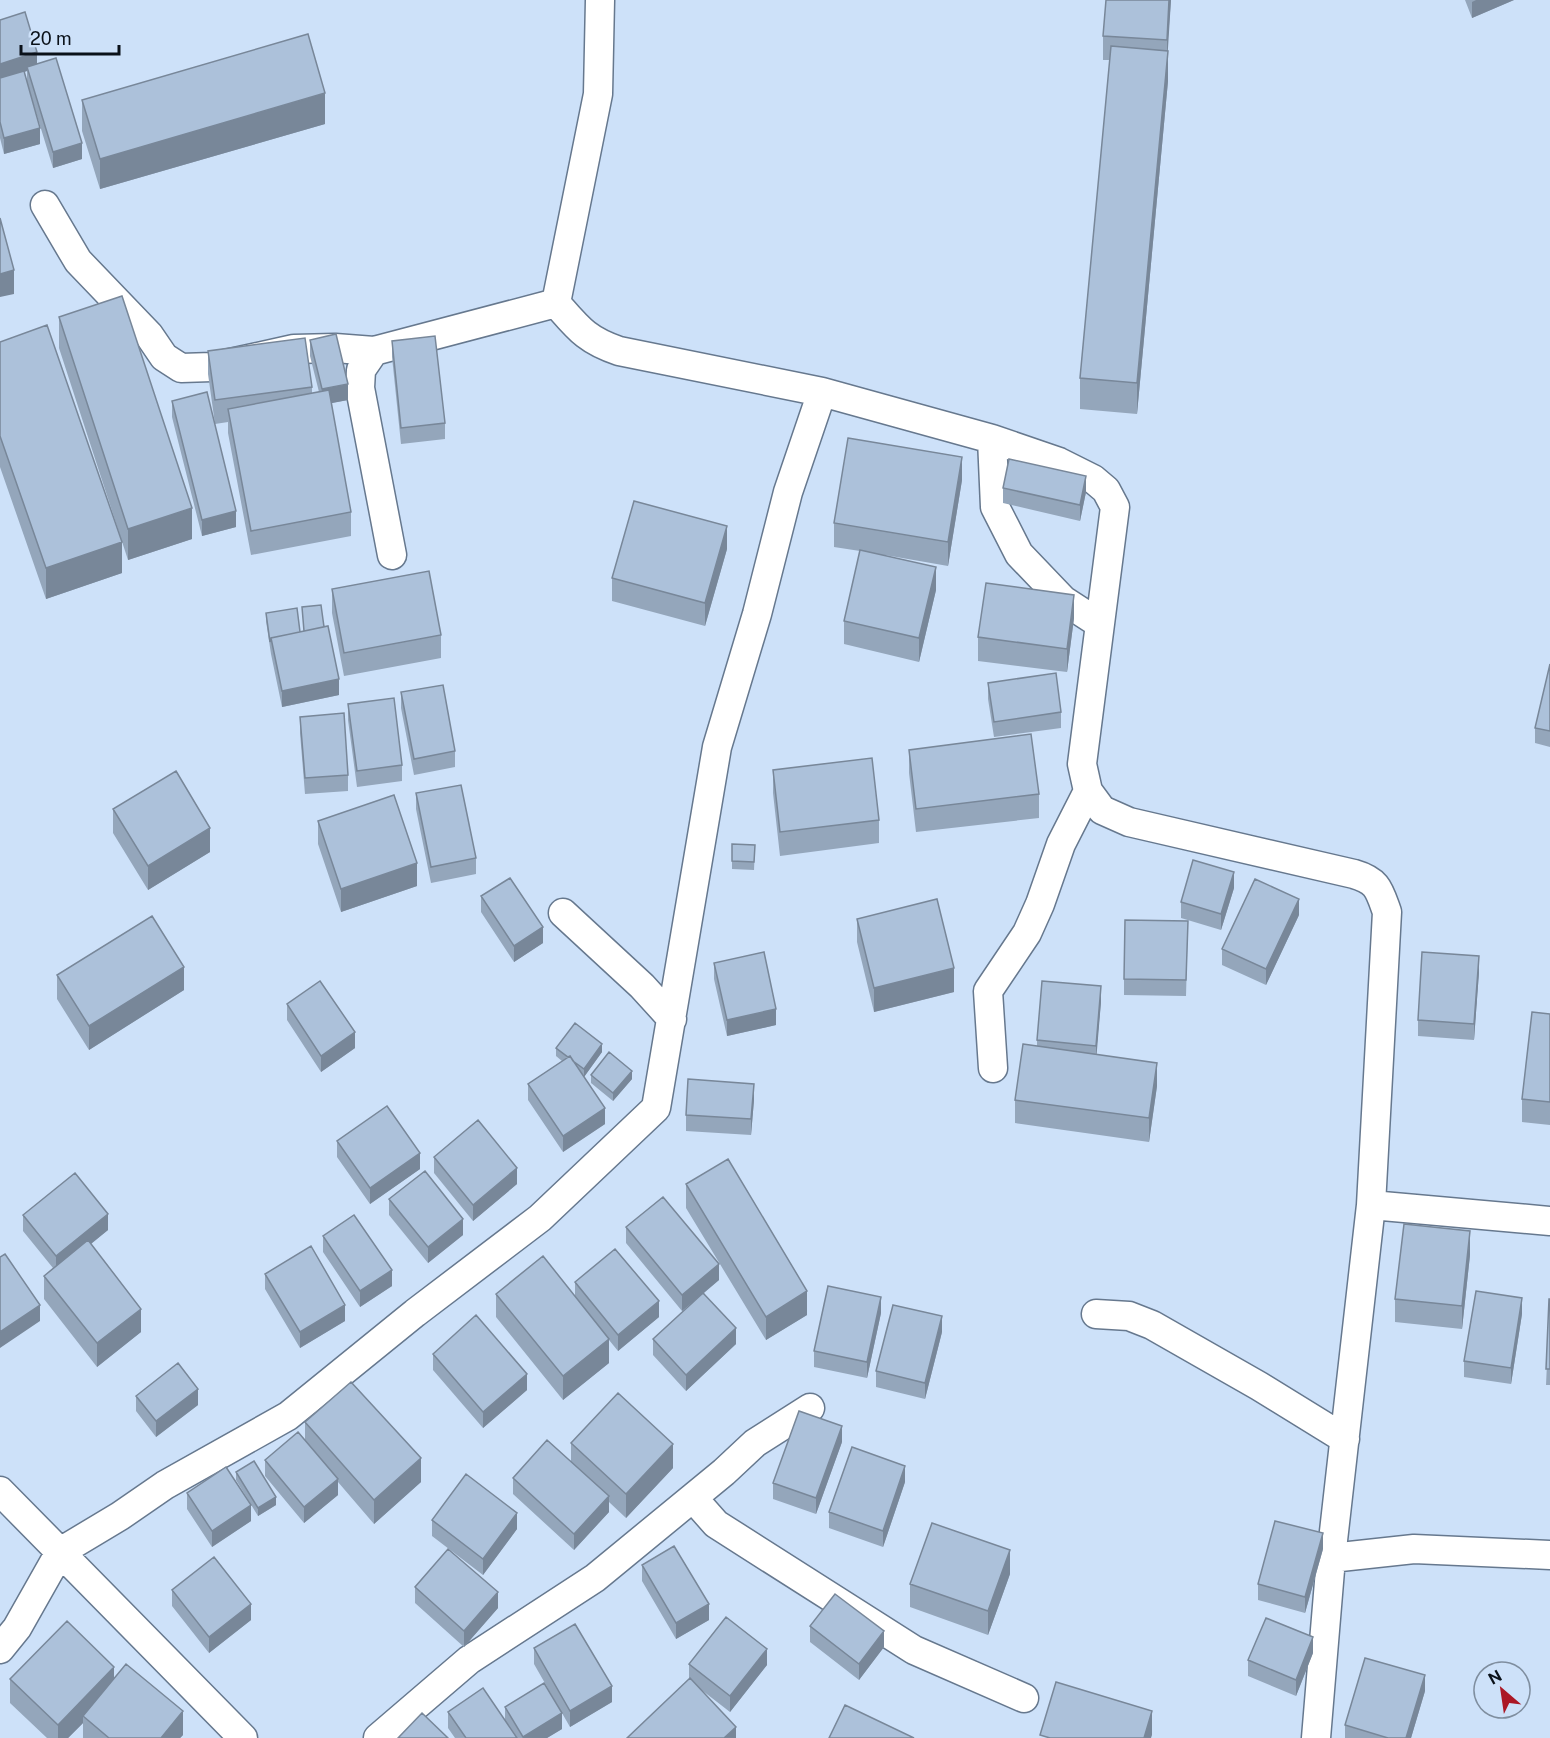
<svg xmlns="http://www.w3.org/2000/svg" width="1550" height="1738" font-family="'Public Sans',sans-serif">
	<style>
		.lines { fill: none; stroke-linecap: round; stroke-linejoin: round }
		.minor-casing { stroke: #66788e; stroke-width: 31 }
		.minor { stroke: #fff; stroke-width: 28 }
		.wall { fill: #94a6bb }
		.shaded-wall { fill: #788799 }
		.building { fill: #acc1da; stroke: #788799; stroke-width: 1.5 }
	</style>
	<rect width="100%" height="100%" fill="#cde1f9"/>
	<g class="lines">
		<defs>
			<path id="minor" d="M45 205 78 261 149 335 164 357 181 368 212 367 294 349 335 348 374 351 556 303
				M556 303C578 328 586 340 619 351L822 392 992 439 1059 462 1093 479 1106 490 1115 507 1082 764 1088 791 1102 810 1129 822 1354 874C1378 881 1379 890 1387 912L1371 1205 1331 1558 1316 1738
				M556 303 598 94 600 0
				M374 351 361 370 360 388 392 555
				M992 439 995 507 1019 554 1063 600 1100 624
				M563 913 642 986 672 1019
				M993 1068 988 991 1027 933 1040 904 1061 844 1088 791
				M1371 1205 1550 1221
				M1096 1314 1129 1316 1152 1325 1259 1386 1345 1439
				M0 1491 243 1738
				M693 1498 716 1524 914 1650 1024 1698
				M1331 1558 1414 1549 1550 1555
				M0 1649 17 1628 60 1552 120 1516 165 1485 288 1416 415 1313 540 1218 656 1108 717 747 757 614 788 492 822 392
				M378 1738 469 1660 595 1578 724 1472 755 1443 810 1408"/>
		</defs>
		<use href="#minor" class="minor-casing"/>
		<use href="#minor" class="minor"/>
	</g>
	<path class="wall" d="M1171 0 1167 51 1168 81 1137 414 1080 409V378L1110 60H1103V36Z
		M1465 0H1514L1472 18Z
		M0 20 37 64 82 159 53 168 27 83V71L24 72 40 144 4 154 0 138Z
		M82 100 325 124 100 189 82 131Z
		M59 317 192 539 128 560 59 348Z
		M310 340 348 400 331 403 351 512V536L251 555 228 433V422L215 424 208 374V351L312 387V394L319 392 310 356Z
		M392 341 445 423V439L401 444 392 357Z
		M0 342 122 573 46 599 0 467Z
		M172 401 236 527 202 536 172 417Z
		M962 480 948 566 885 555 936 590 919 662 844 644V621L860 551 834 547V523Z
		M1003 488 1086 492 1080 521 1003 503Z
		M727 549 705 626 612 601V578Z
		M332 589 441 635V658L344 676 332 613Z
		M302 607 324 627 339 695 282 707 271 654 266 621V613L300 632 304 631Z
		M1074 618 1067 672 978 661V637Z
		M1550 664V747L1535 743V728Z
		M988 683 1061 712V728L994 737 988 699Z
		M401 692 455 751V767L414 775 401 708Z
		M348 704 402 765V781L357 787 348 720Z
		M300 717 348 775V791L305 794 300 733Z
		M909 750 1039 794V818L916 832 909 773Z
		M773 770 879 820V843L780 856 773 793Z
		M416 793 476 858V874L431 883 416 809Z
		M113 809 210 852 148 890 113 833Z
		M318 821 417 886 341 912 318 844Z
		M732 844 755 845 754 870 732 869Z
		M1234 888 1221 930 1181 918V902Z
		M481 896 543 943 514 962 481 912Z
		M1299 915 1266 985 1222 965V949Z
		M857 919 954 992 874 1012 857 942Z
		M1188 921 1186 996 1124 995V979Z
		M714 963 776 1025 727 1036 714 979Z
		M1479 972 1474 1040 1418 1036V1020Z
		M57 975 184 990 89 1050 57 999Z
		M1101 1002 1096 1054 1157 1086 1149 1142 1015 1123V1100L1037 1046V1040Z
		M287 1004 355 1048 321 1072 287 1020Z
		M1550 1014V1125L1522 1122V1099Z
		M556 1048 602 1052 584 1077 605 1124 563 1152 528 1100V1084L562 1061 556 1056Z
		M591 1075 632 1079 613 1101 591 1083Z
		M754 1100 751 1135 686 1131V1115Z
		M337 1141 420 1169 370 1204 337 1157Z
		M434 1157 517 1184 473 1221 434 1173Z
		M686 1184 807 1315 766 1340 686 1208Z
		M389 1199 463 1235 428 1263 389 1215Z
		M23 1215 108 1230 91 1244 141 1332 97 1367 44 1299V1276L53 1268 23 1231Z
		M626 1227 719 1280 704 1293 736 1344 686 1391 653 1355V1339L702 1294 682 1311 626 1243Z
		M323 1236 392 1286 360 1307 323 1252Z
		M1470 1255 1462 1329 1395 1322V1299Z
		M265 1274 345 1321 300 1348 265 1289Z
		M575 1282 659 1317 618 1351 609 1340V1363L563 1400 496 1317V1294L575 1296Z
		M1550 1299V1385H1546Z
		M881 1313 867 1378 814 1367V1351Z
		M1522 1314 1511 1384 1464 1377V1361Z
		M942 1332 925 1399 876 1387V1371Z
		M433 1354 527 1390 483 1428 433 1370Z
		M136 1396 198 1405 156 1437 136 1411Z
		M305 1422 421 1482 374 1524 338 1482V1495L304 1523 265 1476V1460L305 1440Z
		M842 1442 816 1514 773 1499V1483Z
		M571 1443 673 1468 626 1518 609 1502V1512L574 1550 513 1494V1478L571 1461Z
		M236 1472 276 1505 258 1516 236 1480Z
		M905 1482 883 1547 829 1528V1512Z
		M187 1493 251 1521 212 1547 187 1509Z
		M432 1520 517 1529 483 1575 432 1536Z
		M1323 1549 1305 1613 1258 1600V1584Z
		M642 1565 709 1620 676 1639 642 1581Z
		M1010 1574 988 1635 910 1607V1584Z
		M415 1587 498 1608 464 1647 415 1603Z
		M172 1590 251 1620 209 1653 172 1606Z
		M810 1626 884 1647 859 1680 810 1642Z
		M534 1648 612 1702 570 1727 534 1664Z
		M1313 1653 1296 1696 1248 1676V1660Z
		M689 1664 767 1665 730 1712 699 1688 736 1738 689 1678Z
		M114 1677 183 1735 180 1738H83V1723L68 1738H47L10 1703V1679Z
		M1425 1691 1411 1738H1345V1725Z
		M505 1707 562 1729 547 1738H455L448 1728V1712L505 1721Z"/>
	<path class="shaded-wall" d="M1169 0H1171L1167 64V40Z
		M1476 0H1514L1472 18V2Z
		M1168 51V81L1137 414V383Z
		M37 52V68L27 67V71L0 80V64Z
		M325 93V124L100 189V159Z
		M40 128V144L4 154V138Z
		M82 143V159L53 168V152Z
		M14 270V294L0 297V274Z
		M348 384V400L322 405V389Z
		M962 457V480L948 566V542Z
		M1086 476V492L1080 521V505Z
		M192 508V539L128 560V529Z
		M236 511V527L202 536V520Z
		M727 526V549L705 626V603Z
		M122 542V573L46 599V568Z
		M936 567V590L919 662V638Z
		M1074 595V618L1067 672V649Z
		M339 679V695L282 707V691Z
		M210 828V852L148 890V866Z
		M417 863V886L341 912V889Z
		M1234 872V888L1221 930V914Z
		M1299 899V915L1266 985V969Z
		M543 927V943L514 962V946Z
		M1479 956V972L1474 1040V1024Z
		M184 967V990L89 1050V1026Z
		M954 968V992L874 1012V988Z
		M1101 986V1002L1096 1062V1046Z
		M776 1009V1025L727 1036V1020Z
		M355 1032V1048L321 1072V1056Z
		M602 1044V1052L584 1077V1069Z
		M1157 1063V1086L1149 1142V1118Z
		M632 1071V1079L613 1101V1093Z
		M754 1084V1100L751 1135V1119Z
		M605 1108V1124L563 1152V1136Z
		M420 1153V1169L370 1204V1188Z
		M517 1168V1184L473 1221V1205Z
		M108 1214V1230L56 1272V1256Z
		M463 1219V1235L428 1263V1247Z
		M1470 1231V1255L1462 1329V1306Z
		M719 1264V1280L682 1311V1295Z
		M392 1270V1286L360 1307V1291Z
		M807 1291V1315L766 1340V1317Z
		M881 1297V1313L867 1378V1362Z
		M1522 1298V1314L1511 1384V1368Z
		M659 1301V1317L618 1351V1335Z
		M40 1305V1321L0 1348V1332Z
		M345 1305V1321L300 1348V1332Z
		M141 1309V1332L97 1367V1343Z
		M942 1316V1332L925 1399V1383Z
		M736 1328V1344L686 1391V1375Z
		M609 1339V1363L563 1400V1376Z
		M527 1374V1390L483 1428V1412Z
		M198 1389V1405L156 1437V1421Z
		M842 1426V1442L816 1514V1498Z
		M673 1444V1468L626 1518V1494Z
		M421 1458V1482L374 1524V1500Z
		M905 1466V1482L883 1547V1531Z
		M338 1479V1495L304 1523V1507Z
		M609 1496V1512L574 1550V1534Z
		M276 1497V1505L258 1516V1508Z
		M251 1505V1521L212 1547V1531Z
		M517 1513V1529L483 1575V1559Z
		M1323 1533V1549L1305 1613V1597Z
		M1010 1550V1574L988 1635V1611Z
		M498 1592V1608L464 1647V1631Z
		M251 1604V1620L209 1653V1637Z
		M709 1604V1620L676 1639V1623Z
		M884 1631V1647L859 1680V1664Z
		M1313 1637V1653L1296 1696V1680Z
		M767 1649V1665L730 1712V1696Z
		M114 1667V1690L83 1716V1723L68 1738H58V1725Z
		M1425 1675V1691L1411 1738H1406Z
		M612 1686V1702L570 1727V1711Z
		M183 1711V1735L180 1738H161Z
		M1152 1711V1735L1151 1738H1144Z
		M562 1713V1729L547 1738H523V1737Z
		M736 1727V1738H724Z"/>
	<path class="building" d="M1106 0H1169L1167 40 1103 36Z
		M25 12 37 52 0 64V20Z
		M308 34 325 93 100 159 82 100Z
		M1111 46 1168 51 1137 383 1080 378Z
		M56 58 82 143 53 152 27 67Z
		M24 71 40 128 4 138 0 122V78Z
		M0 218 14 270 0 274Z
		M122 296 192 508 128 529 59 317Z
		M47 325 122 542 46 568 0 436V342Z
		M336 334 348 384 322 389 310 340Z
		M435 336 445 423 401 428 392 341Z
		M305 338 312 387 215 400 208 351Z
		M329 390 351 512 251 531 228 409Z
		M207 392 236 511 202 520 172 401Z
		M848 438 962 457 948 542 834 523Z
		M1009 459 1086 476 1080 505 1003 488Z
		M634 501 727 526 705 603 612 578Z
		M860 550 936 567 919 638 844 621Z
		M429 571 441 635 344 653 332 589Z
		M986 583 1074 595 1067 649 978 637Z
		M321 605 324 627 304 631 302 607Z
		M297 608 300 632 271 638 270 642 266 613Z
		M328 626 339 679 282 691 271 638Z
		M1550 664V731L1535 728Z
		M1056 673 1061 712 994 722 988 683Z
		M443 685 455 751 414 759 401 692Z
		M394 698 402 765 357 771 348 704Z
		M344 713 348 775 305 778 300 717Z
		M1031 734 1039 794 916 809 909 750Z
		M872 758 879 820 780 832 773 770Z
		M176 771 210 828 148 866 113 809Z
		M461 785 476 858 431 867 416 793Z
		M394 795 417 863 341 889 318 821Z
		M732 844 755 845 754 862 732 861Z
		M1193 860 1234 872 1221 914 1181 902Z
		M510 878 543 927 514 946 481 896Z
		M1255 879 1299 899 1266 969 1222 949Z
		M937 899 954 968 874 988 857 919Z
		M152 916 184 967 89 1026 57 975Z
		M1125 920 1188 921 1186 980 1124 979Z
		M764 952 776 1009 727 1020 714 963Z
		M1422 952 1479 956 1474 1024 1418 1020Z
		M320 981 355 1032 321 1056 287 1004Z
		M1042 981 1101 986 1096 1046 1037 1040Z
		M1532 1012 1550 1014V1102L1522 1099Z
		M575 1023 602 1044 584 1069 573 1061 570 1056 568 1057 556 1048Z
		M1023 1044 1157 1063 1149 1118 1015 1100Z
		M609 1052 632 1071 613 1093 591 1075Z
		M570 1056 605 1108 563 1136 528 1084Z
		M688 1079 754 1084 751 1119 686 1115Z
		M387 1106 420 1153 370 1188 337 1141Z
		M478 1120 517 1168 473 1205 434 1157Z
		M728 1159 807 1291 766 1317 686 1184Z
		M425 1171 463 1219 428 1247 389 1199Z
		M75 1173 108 1214 56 1256 23 1215Z
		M663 1197 719 1264 682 1295 626 1227Z
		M354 1215 392 1270 360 1291 323 1236Z
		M1404 1224 1470 1231 1462 1306 1395 1299Z
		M88 1240 141 1309 97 1343 44 1276Z
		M311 1246 345 1305 300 1332 265 1274Z
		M615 1249 659 1301 618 1335 575 1282Z
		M5 1254 40 1305 0 1332V1257Z
		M543 1256 609 1339 563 1376 496 1294Z
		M828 1286 881 1297 867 1362 814 1351Z
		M1476 1291 1522 1298 1511 1368 1464 1361Z
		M703 1293 736 1328 686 1375 653 1339Z
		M1549 1299H1550V1369H1546Z
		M893 1305 942 1316 925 1383 876 1371Z
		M476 1315 527 1374 483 1412 433 1354Z
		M178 1363 198 1389 156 1421 136 1396Z
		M351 1382 421 1458 374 1500 305 1422Z
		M618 1393 673 1444 626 1494 571 1443Z
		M799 1411 842 1426 816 1498 773 1483Z
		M298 1432 338 1479 304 1507 265 1460Z
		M547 1440 609 1496 574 1534 513 1478Z
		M852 1447 905 1466 883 1531 829 1512Z
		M254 1461 276 1497 258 1508 236 1472Z
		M226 1467 251 1505 212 1531 187 1493Z
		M466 1474 517 1513 483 1559 432 1520Z
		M1275 1521 1323 1533 1305 1597 1258 1584Z
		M932 1523 1010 1550 988 1611 910 1584Z
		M674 1546 709 1604 676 1623 642 1565Z
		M448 1549 498 1592 464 1631 415 1587Z
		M214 1557 251 1604 209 1637 172 1590Z
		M835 1594 884 1631 859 1664 810 1626Z
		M726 1617 767 1649 730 1696 689 1664Z
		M1266 1618 1313 1637 1296 1680 1248 1660Z
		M67 1621 114 1667 58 1725 10 1679Z
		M575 1624 612 1686 570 1711 534 1648Z
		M1365 1658 1425 1675 1406 1738H1388L1345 1725Z
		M126 1664 183 1711 161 1738H109L83 1716Z
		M690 1678 736 1727 724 1738H627Z
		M1056 1682 1152 1711 1144 1738H1050L1040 1735Z
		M544 1683 562 1713 523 1737 505 1707Z
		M483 1688 517 1738H466L448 1712Z
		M845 1705 914 1738H829Z
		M422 1713 448 1738H398Z"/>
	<g transform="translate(1502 1690) rotate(331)"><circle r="28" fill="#cde1f9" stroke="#7f8e9f" stroke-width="1.5"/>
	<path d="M0-4.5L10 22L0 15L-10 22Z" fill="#ab1725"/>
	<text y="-9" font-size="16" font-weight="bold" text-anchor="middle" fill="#0a1119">N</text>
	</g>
	<path d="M21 45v9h98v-9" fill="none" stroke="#0a1119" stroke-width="3"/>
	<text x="30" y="45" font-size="18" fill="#0a1119" stroke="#cde1f9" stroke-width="4.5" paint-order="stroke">20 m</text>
</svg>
